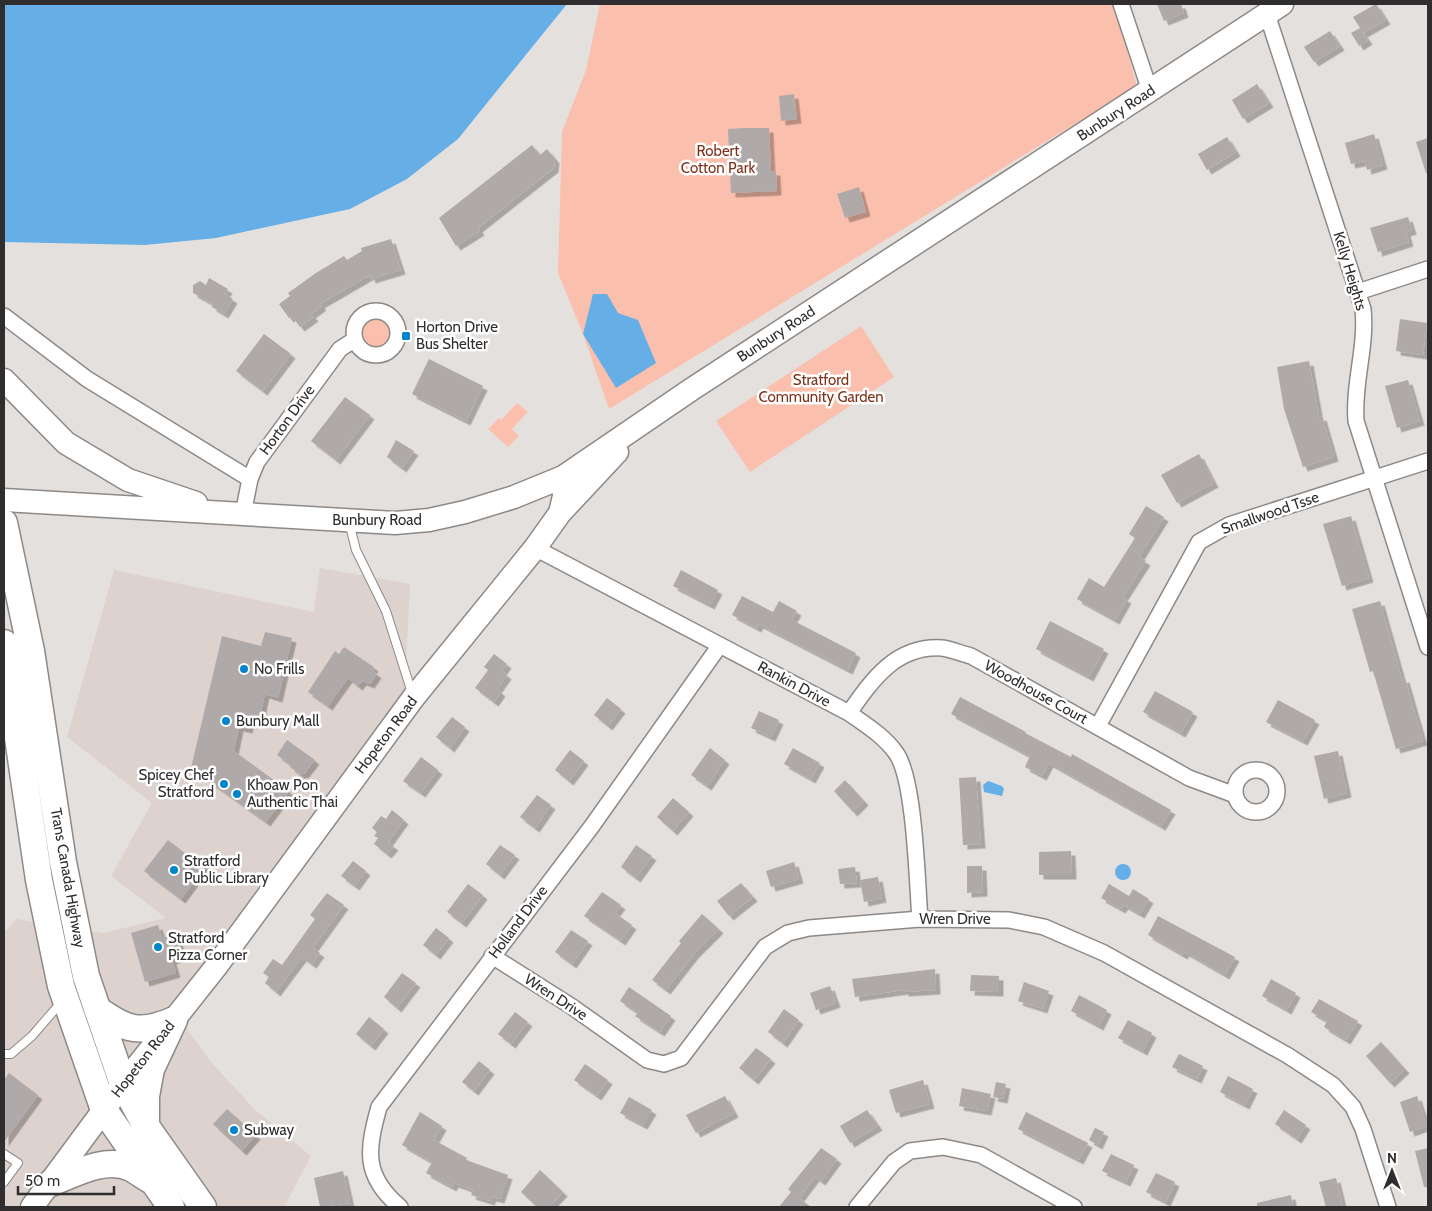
<svg xmlns="http://www.w3.org/2000/svg" width="1432" height="1211" font-family="Cabin,sans-serif">
	<style>
		.built { fill: #ddd2ce }
		.green { fill: #fbc0ad }
		.water { fill: #66aee6 }
		.building { fill: #afaaa9; filter: url(#shadow) }
		.lines { fill: none; stroke-linecap: round; stroke-linejoin: round }
		.service-casing { stroke: #8d8987; stroke-width: 10 }
		.minor-casing { stroke: #8d8987; stroke-width: 18 }
		.secondary-casing { stroke: #8d8987; stroke-width: 25 }
		.trunk-casing { stroke: #8d8987; stroke-width: 29 }
		.service { stroke: #fff; stroke-width: 8 }
		.minor { stroke: #fff; stroke-width: 15 }
		.secondary { stroke: #fff; stroke-width: 22 }
		.trunk { stroke: #fff; stroke-width: 26 }
		.poi-dot { fill: #0085cc; stroke: #fff; stroke-width: 2 }
		.labels { text-anchor: middle; dominant-baseline: central; stroke-width: 5; stroke-linejoin: round; paint-order: stroke }
		.street-label { font-size: 15px; fill: #2f2d2d; stroke: #fff }
		.park-label { font-size: 15px; fill: #7e3219; stroke: #fff }
		.poi-label { font-size: 15px; fill: #2f2d2d; stroke: #fff; text-anchor: start }
	</style>
	<defs>
		<filter id="shadow"><feDropShadow dx="4.5" dy="4.5" stdDeviation="0" flood-color="#0004"/></filter>
	</defs>
	<rect width="100%" height="100%" fill="#e4e0de"/>
	<path class="built" d="M320 568 410 584 404 706 184 1025 211 1062 255 1110 311 1156 284 1207H4V933L16 919 103 933 166 918 111 876 152 803 67 737 114 570 314 612Z"/>
	<path class="green" d="M600 4H1114L1137 86 609 409 583 334 558 273 562 132 586 70Z
		M360 333a16 16 0 1 1 32 0a16 16 0 1 1-32 0Z
		M861 326 894 377 750 472 716 421Z
		M517 403 528 412 512 429 519 436 508 447 488 429 499 418 501 420Z"/>
	<path class="water" d="M4 4H567L458 139 407 179 350 209 216 238 145 245 4 242Z
		M593 294H607L618 313 638 320 656 363 616 388 583 334Z
		M988 781 1002 786 1004 789 1002 796 984 792 983 785Z
		M1115 872a8 8 0 1 1 16 0a8 8 0 1 1-16 0Z"/>
	<path class="building" d="M1157 4H1181L1184 13 1164 21Z
		M1376 4 1386 20 1363 33 1368 40 1359 46 1351 33 1360 28 1353 17Z
		M1330 31 1340 46 1314 62 1304 47Z
		M1257 84 1269 103 1243 119 1232 100Z
		M794 94 797 119 781 121 779 96Z
		M745 128H769L771 171H776L777 191 731 193 728 129Z
		M1374 134 1383 165 1367 170 1365 161 1351 164 1345 143Z
		M1227 137 1236 152 1207 170 1198 154Z
		M1428 138V173H1426L1416 142Z
		M532 145 540 155 547 149 555 159 554 168 478 228 480 231 456 246 439 218Z
		M859 187 866 212 845 218 837 194Z
		M1408 217 1412 230 1406 232 1409 242 1378 252 1370 228Z
		M391 239 401 270 371 279 370 275 320 304 322 306 311 314 314 317 300 327 292 316 289 318 279 304 290 296 288 293 316 273 344 256 347 260 362 251 361 248Z
		M209 278 228 289 225 294 233 299 224 314 212 307 213 304 193 293V285L200 281 206 285Z
		M1400 319 1427 323 1423 355 1396 351Z
		M264 334 291 354 263 391 236 371Z
		M429 359 483 386 466 421 412 394Z
		M1309 361 1319 417 1322 416 1334 457 1303 467 1284 409 1277 367Z
		M1408 380 1420 421 1397 428 1385 386Z
		M345 397 370 415 336 460 311 441Z
		M396 440 414 451 402 468 387 457Z
		M1199 454 1214 483 1177 503 1161 475Z
		M1146 506 1164 517 1139 557 1146 561 1123 597 1127 599 1115 620 1077 599 1089 578 1104 587 1135 538 1129 534Z
		M1351 516 1369 578 1342 586 1323 524Z
		M681 570 718 590 710 605 673 586Z
		M742 596 773 612 779 601 797 611 792 620 856 653 848 670 759 624 757 628 732 615Z
		M1380 601 1402 679 1405 678 1423 741 1396 749 1373 671 1370 672 1352 609Z
		M1050 621 1104 649 1089 677 1036 649Z
		M265 632 292 638 278 698 265 694 260 716 252 714 248 729 239 727 234 751 289 791 266 822 191 768 222 636 261 646Z
		M344 647 374 667 372 670 377 674 370 684 362 681 358 686 348 678 328 706 308 692 335 651 339 654Z
		M494 654 507 664 502 671 507 675 497 689 501 692 494 702 475 688 488 670 484 667Z
		M1155 691 1193 712 1181 733 1143 712Z
		M960 697 1026 732 1025 733 1071 757 1072 754 1171 810 1161 826 1049 763 1042 776 1025 767 1030 756 951 714Z
		M607 698 621 709 608 726 594 715Z
		M1278 700 1315 720 1303 741 1266 722Z
		M759 711 779 720 771 737 751 728Z
		M452 717 465 727 450 748 436 737Z
		M287 740 315 760 304 774 302 773 301 775 290 767 291 765 277 755Z
		M710 748 725 760 707 786 691 775Z
		M793 748 820 763 811 779 784 764Z
		M570 750 584 761 569 781 555 770Z
		M1338 751 1347 793 1324 799 1314 756Z
		M421 757 438 770 421 793 403 781Z
		M976 777 981 844 963 845 959 778Z
		M845 780 864 801 853 812 834 791Z
		M537 795 551 805 535 828 520 817Z
		M673 798 689 812 673 831 657 817Z
		M392 810 404 820 388 842 394 846 387 854 374 844 378 838 374 836 377 832 372 828 381 816 386 819Z
		M168 840 194 860 197 856 207 864 181 899 144 871Z
		M500 845 515 855 500 875 486 864Z
		M636 845 652 856 636 878 621 867Z
		M1071 851 1072 875H1039V852Z
		M353 861 366 871 355 886 341 876Z
		M794 862 799 879 771 887 766 871Z
		M967 866H982L983 892 967 893Z
		M855 867 857 883 840 884 838 869Z
		M878 877 882 898 864 902 860 880Z
		M741 883 753 897 729 916 717 901Z
		M468 884 483 895 462 923 447 912Z
		M1109 884 1129 896 1133 889 1149 899 1140 914 1124 905 1121 909 1101 898Z
		M602 892 621 905 615 913 632 925 621 941 584 916Z
		M327 893 344 905 313 948 320 953 312 964 302 957 276 992 265 983 269 977 263 973 273 959 282 965 315 919 310 915Z
		M702 914 719 929 694 954 666 990 652 980 681 943 679 941Z
		M1158 916 1235 957 1225 975 1185 952 1183 955 1148 935Z
		M158 925 162 938 176 934 183 956 172 960 176 973 145 982 131 933Z
		M436 928 449 938 436 955 423 945Z
		M571 930 588 941 572 964 555 952Z
		M935 969 936 990 904 992V990L855 997 852 979Z
		M402 973 416 983 397 1008 384 997Z
		M971 975 999 976V992L970 991Z
		M1271 979 1296 993 1287 1010 1262 996Z
		M1024 982 1049 991 1043 1009 1018 1001Z
		M830 986 836 1003 816 1010 810 993Z
		M629 987 671 1016 660 1032 635 1016 638 1013 620 1001Z
		M1079 995 1107 1010 1099 1026 1071 1011Z
		M1319 999 1358 1021 1346 1040 1324 1027 1327 1021 1311 1012Z
		M784 1009 799 1020 783 1043 768 1032Z
		M515 1012 528 1022 511 1044 498 1034Z
		M369 1017 384 1029 371 1046 356 1034Z
		M1128 1020 1152 1033 1143 1051 1118 1038Z
		M1381 1042 1405 1069 1390 1083 1366 1056Z
		M756 1048 771 1059 754 1080 739 1068Z
		M1179 1054 1203 1066 1197 1079 1172 1067Z
		M479 1061 490 1070 474 1091 462 1082Z
		M585 1064 608 1080 597 1096 574 1080Z
		M9 1073 38 1095 4 1142V1080Z
		M1228 1076 1253 1089 1245 1105 1220 1092Z
		M923 1080 930 1104 896 1113 889 1090Z
		M996 1082 1006 1084 1003 1099 993 1097Z
		M962 1088 991 1094 987 1111 959 1106Z
		M725 1096 734 1113 696 1133 686 1115Z
		M1417 1096 1427 1126 1410 1132 1400 1102Z
		M629 1097 652 1110 643 1125 620 1113Z
		M227 1109 256 1135 242 1151 213 1124Z
		M867 1110 878 1126 850 1143 840 1126Z
		M1284 1110 1306 1125 1297 1139 1275 1124Z
		M420 1112 442 1126 434 1140 467 1158 466 1160 508 1175 500 1199 492 1197 490 1201 471 1195 473 1190 454 1183 452 1187 426 1173 432 1162 402 1145Z
		M1026 1112 1088 1143 1079 1160 1018 1129Z
		M1095 1128 1104 1132 1098 1145 1089 1140Z
		M821 1148 837 1159 821 1181 815 1177 799 1198 811 1207H779L791 1192 788 1189Z
		M1428 1148V1187H1424L1415 1151Z
		M1111 1154 1134 1165 1126 1182 1102 1171Z
		M540 1170 563 1192 549 1207H537L521 1192Z
		M343 1171 350 1203 320 1207 314 1178Z
		M1156 1173 1175 1182 1166 1202 1146 1192Z
		M1336 1178 1343 1207H1326L1319 1182Z
		M1291 1195 1293 1207H1257V1203Z"/>
	<g class="lines">
		<defs>
			<path id="service" d="M349 522 356 550 386 611 412 693
				M4 1054H11L32 1036 57 1007
				M4 1154 18 1163 4 1182"/>
			<path id="minor" d="M1121 4 1150 91
				M1267 14 1363 309C1367 347 1353 383 1356 421L1428 647
				M1358 292 1428 269
				M354 333a22 22 0 1 1 44 0a22 22 0 1 1-44 0Z
				M4 316 87 379 250 479
				M243 514 250 479 257 462 340 349 354 340
				M535 548 849 713C866 725 884 736 896 753 915 779 917 883 920 919
				M849 713C872 680 896 645 942 648 951 649 962 654 971 656L1189 778 1235 795
				M1098 726 1199 542 1229 525 1428 461
				M1235 791a21 21 0 1 1 42 0a21 21 0 1 1-42 0Z
				M492 956 571 1006 647 1060 664 1064 681 1058 765 947 788 933 809 928 920 919 1009 920 1044 927 1104 953 1287 1055 1333 1085 1353 1107 1363 1129 1388 1207
				M400 1207C363 1176 367 1150 379 1107L592 826 720 645
				M857 1207 894 1162 910 1151 943 1147 981 1155 1074 1207"/>
			<path id="secondary" d="M4 380 66 443 128 480 196 503
				M4 500 395 523 429 520 465 512 514 497 563 477 692 389 1282 4
				M560 513 617 452
				M32 1207 123 1084 215 968 414 697 535 548 560 513 564 496 563 477"/>
			<path id="trunk" d="M4 523 31 651 63 862 86 976 123 1084 146 1126 203 1207
				M4 643 39 880 61 986 104 1110 171 1207
				M97 1009C126 1030 140 1035 174 1020
				M146 1126V1096L151 1069 174 1020
				M51 1183C74 1174 106 1156 131 1168 138 1172 145 1177 152 1181"/>
		</defs>
		<use href="#service" class="service-casing"/>
		<use href="#minor" class="minor-casing"/>
		<use href="#secondary" class="secondary-casing"/>
		<use href="#trunk" class="trunk-casing"/>
		<use href="#service" class="service"/>
		<use href="#minor" class="minor"/>
		<use href="#secondary" class="secondary"/>
		<use href="#trunk" class="trunk"/>
	</g>
	<g class="poi-dot">
		<rect x="401" y="331" width="10" height="10" rx="2.5"/>
		<circle cx="244" cy="669" r="5"/>
		<circle cx="226" cy="721" r="5"/>
		<circle cx="224" cy="784" r="5"/>
		<circle cx="237" cy="794" r="5"/>
		<circle cx="174" cy="870" r="5"/>
		<circle cx="158" cy="947" r="5"/>
		<circle cx="234" cy="1130" r="5"/>
	</g>
	<g class="labels">
		<g class="street-label">
			<text transform="translate(1116 113) rotate(-33)">Bunbury Road</text>
			<text transform="translate(1350 271) rotate(73)">Kelly Heights</text>
			<text transform="translate(776 334) rotate(-33)">Bunbury Road</text>
			<text transform="translate(287 420) rotate(-54)">Horton Drive</text>
			<text transform="translate(1270 513) rotate(-19)">Smallwood Tsse</text>
			<text x="377" y="520">Bunbury Road</text>
			<text transform="translate(794 684) rotate(28)">Rankin Drive</text>
			<text transform="translate(1036 692) rotate(29)">Woodhouse Court</text>
			<text transform="translate(386 735) rotate(-53)">Hopeton Road</text>
			<text transform="translate(68 878) rotate(80)">Trans Canada Highway</text>
			<text x="955" y="919">Wren Drive</text>
			<text transform="translate(518 922) rotate(-53)">Holland Drive</text>
			<text transform="translate(556 997) rotate(33)">Wren Drive</text>
			<text transform="translate(143 1059) rotate(-52)">Hopeton Road</text>
		</g>
		<g class="park-label">
			<text x="718" y="151">Robert<tspan x="718" dy="17">Cotton Park</tspan></text>
			<text x="821" y="380">Stratford<tspan x="821" dy="17">Community Garden</tspan></text>
		</g>
		<g class="poi-label">
			<text x="416" y="327">Horton Drive<tspan x="416" dy="17">Bus Shelter</tspan></text>
			<text x="254" y="669">No Frills</text>
			<text x="236" y="721">Bunbury Mall</text>
			<text x="214" y="775" text-anchor="end">Spicey Chef<tspan x="214" dy="17">Stratford</tspan></text>
			<text x="247" y="785">Khoaw Pon<tspan x="247" dy="17">Authentic Thai</tspan></text>
			<text x="184" y="861">Stratford<tspan x="184" dy="17">Public Library</tspan></text>
			<text x="168" y="938">Stratford<tspan x="168" dy="17">Pizza Corner</tspan></text>
			<text x="244" y="1130">Subway</text>
		</g>
	</g>
	<rect width="1432" height="1211" fill="none" stroke="#2f2d2d" stroke-width="10"/>
	<g transform="translate(1392 1171)" stroke="#ffffff" stroke-width="4" paint-order="stroke">
	<path d="M0-4L9 19L0 12L-9 19Z" fill="#2f2d2d"/>
	<text y="-8" font-size="14" font-weight="bold" text-anchor="middle" fill="#2f2d2d">N</text>
	</g>
	<path d="M18 1186v8h96v-8" fill="none" stroke="#2f2d2d" stroke-width="2.5"/>
	<text x="25" y="1186" font-size="15" fill="#2f2d2d" stroke="#ffffff" stroke-width="4" paint-order="stroke">50 m</text>
</svg>
